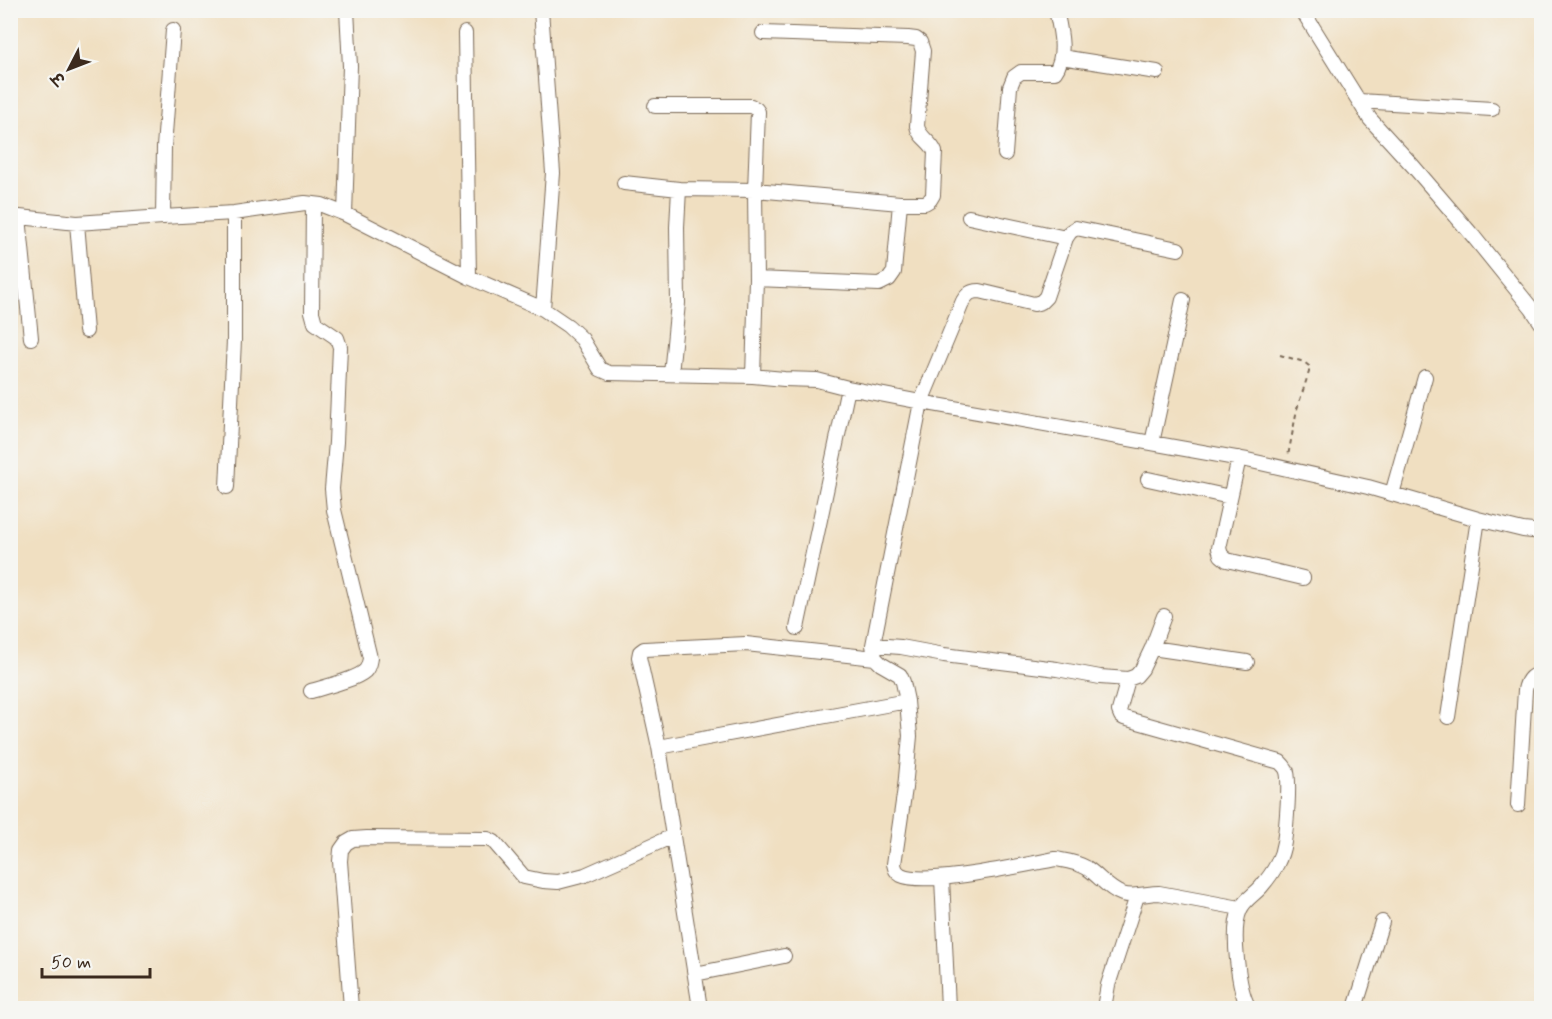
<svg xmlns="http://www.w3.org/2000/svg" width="1552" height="1019" font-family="Mynerve,'Playpen Sans Deva',sans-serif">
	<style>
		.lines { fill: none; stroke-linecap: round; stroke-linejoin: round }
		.minor-casing { stroke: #7a6957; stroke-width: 16 }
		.path { stroke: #7a6957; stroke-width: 2; stroke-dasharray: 4.5 4.5; stroke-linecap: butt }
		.minor { stroke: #fff; stroke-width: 14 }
	</style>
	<rect width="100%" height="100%" fill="#f6f6f2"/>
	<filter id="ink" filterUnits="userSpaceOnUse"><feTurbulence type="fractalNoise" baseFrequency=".0167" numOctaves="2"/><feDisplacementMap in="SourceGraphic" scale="12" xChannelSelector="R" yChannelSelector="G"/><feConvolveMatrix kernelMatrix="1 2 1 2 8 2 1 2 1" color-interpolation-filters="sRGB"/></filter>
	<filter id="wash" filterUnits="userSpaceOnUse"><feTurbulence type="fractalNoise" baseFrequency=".008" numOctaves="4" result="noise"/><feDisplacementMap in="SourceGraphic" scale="24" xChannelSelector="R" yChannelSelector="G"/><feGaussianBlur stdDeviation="1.35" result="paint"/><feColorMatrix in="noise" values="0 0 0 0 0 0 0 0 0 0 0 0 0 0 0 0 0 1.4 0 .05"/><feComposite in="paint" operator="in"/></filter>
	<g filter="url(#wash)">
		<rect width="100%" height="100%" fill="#f0dfc1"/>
	</g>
	<g filter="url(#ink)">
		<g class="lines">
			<defs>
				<path id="minor" d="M541 10 553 173 543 309
					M1302 10 1370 119 1413 166 1473 236 1532 309 1542 324
					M465 33 469 277
					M1061 57 1157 72
					M1359 101 1492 109
					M655 106H751L756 109 758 112 755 190 679 189 677 227 678 303 671 374
					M1005 154 1010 87 1014 77 1021 72H1055C1067 55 1060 29 1056 10
					M624 183 679 189
					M345 214 350 66 347 10
					M10 216 77 223 163 217 234 213 305 203 322 205 345 214 469 277 543 309 568 326 582 339 600 369 609 373 753 376 784 379 817 380 848 388 921 402 1247 460 1368 487 1478 519 1523 530 1542 532
					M19 217 31 338
					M163 217 164 147 173 30
					M969 217 1066 238
					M77 223 86 331
					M1178 249 1076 228 1070 232 1066 238 1046 297 1041 302 1034 304 980 291C971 291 968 293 963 301L921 402 873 645 875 658 881 664 900 675 903 682 907 701 910 736 905 788 894 864C895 869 896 872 901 875 925 887 1026 864 1056 859 1067 861 1077 862 1087 868 1099 876 1108 889 1122 894 1134 898 1147 893 1159 893L1240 908
					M756 279 879 284 889 279 894 272 900 203
					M753 376 756 279 755 190 900 203H925L930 200 933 195 935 152C931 141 919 138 917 126L923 51 920 42 916 39 908 38 763 33
					M1152 443 1183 300
					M1239 458 1219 548 1221 555 1227 560 1303 578
					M1148 479 1230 497
					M227 487 234 340V213
					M1392 494 1425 377
					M797 628 848 388
					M873 645 901 647 944 655 1057 669 1100 677 1128 679 1136 676 1142 669 1152 648 1247 662
					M1152 648 1164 616
					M1128 679 1119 711 1121 716 1124 718 1280 762C1281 763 1286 768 1286 769 1291 778 1286 830 1284 842 1283 849 1280 858 1277 864 1273 872 1267 880 1261 887 1254 895 1244 900 1240 910 1231 930 1238 990 1249 1008
					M311 691C324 687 355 680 365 671 369 667 369 663 370 658L334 510 332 489 336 442 340 347 337 338 315 323 312 312 313 204
					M1448 717 1478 519
					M659 747 639 657 640 652 644 649 746 644 875 658
					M1518 805 1525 690C1527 680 1531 674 1542 674
					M942 878 948 1008
					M695 974 784 956
					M351 1008 340 861 341 850 346 843 353 839 367 838 488 839 494 842 524 877 543 881 558 882 585 875 673 836
					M700 1008 659 747 907 701
					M1104 1008 1108 985 1137 896
					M1355 1008 1382 922"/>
			</defs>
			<use href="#minor" class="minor-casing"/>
			<path class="path" d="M1280 355 1304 362 1309 366V372L1297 409 1288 456"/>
			<use href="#minor" class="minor"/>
		</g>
	</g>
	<rect width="1552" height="1019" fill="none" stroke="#f6f6f2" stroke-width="36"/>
	<g transform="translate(69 69) rotate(228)" stroke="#f6f6f2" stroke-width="4.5" paint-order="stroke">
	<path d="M0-4.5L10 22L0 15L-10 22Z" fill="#3b2a1e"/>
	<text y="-9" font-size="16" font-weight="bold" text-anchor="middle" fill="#3b2a1e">उ</text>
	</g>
	<path d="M42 968v9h108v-9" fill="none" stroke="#3b2a1e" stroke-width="3"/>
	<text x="51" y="968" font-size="18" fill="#3b2a1e" stroke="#f6f6f2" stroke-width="4.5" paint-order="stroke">50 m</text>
</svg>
